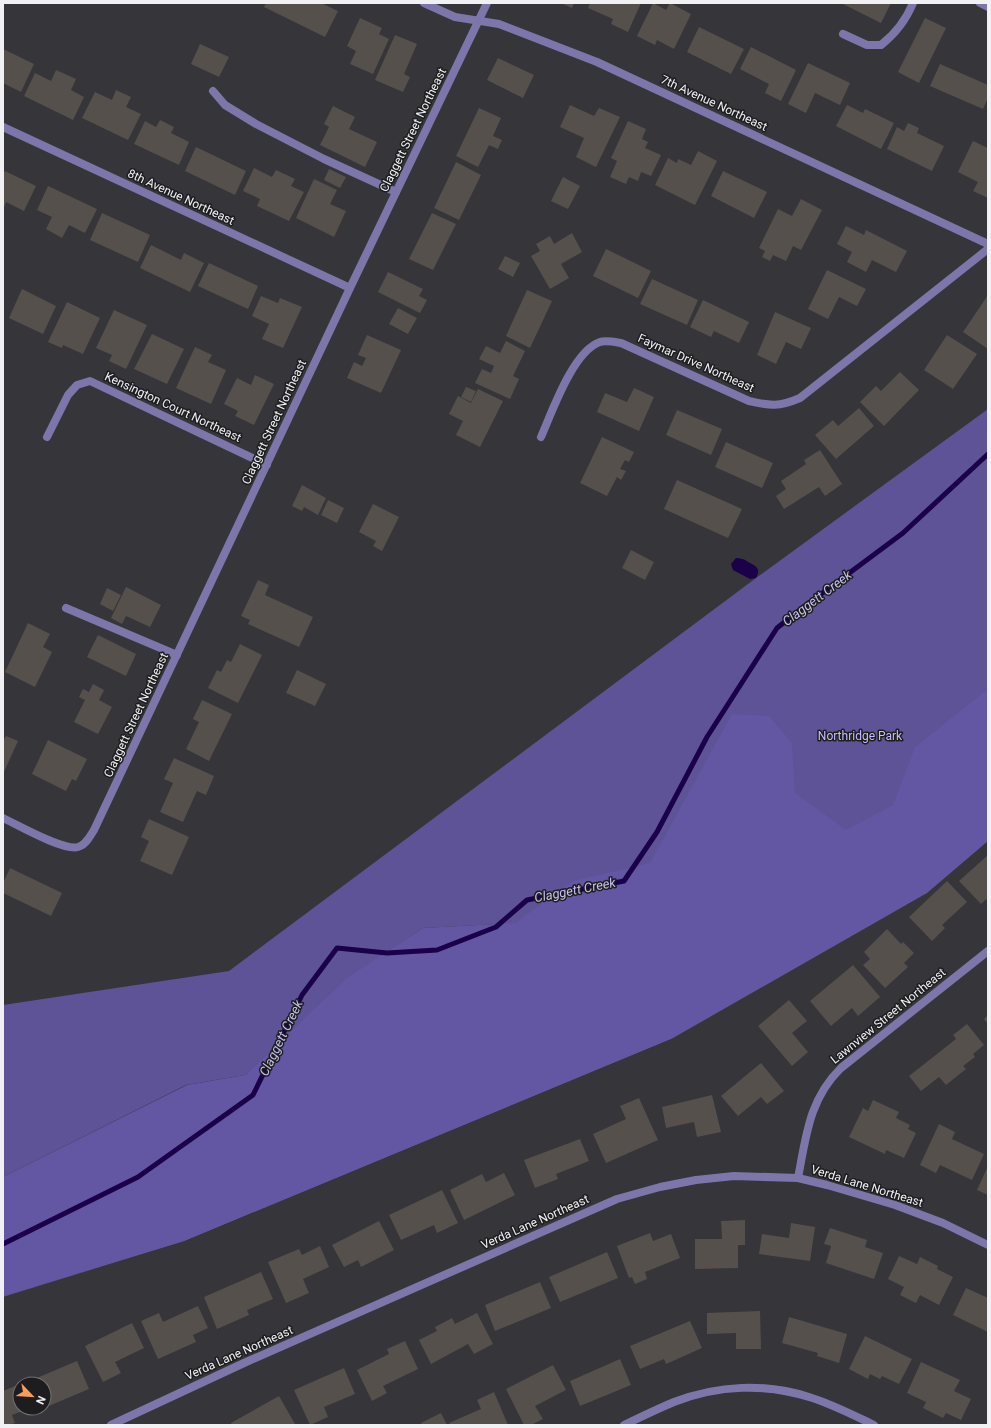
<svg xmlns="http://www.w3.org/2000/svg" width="991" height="1428" font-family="Roboto,sans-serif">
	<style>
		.green { fill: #5d5396; fill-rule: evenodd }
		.forest { fill: #6357a4 }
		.water { fill: #1b014a }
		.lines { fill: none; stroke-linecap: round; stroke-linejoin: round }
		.stream { stroke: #1b014a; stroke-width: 5 }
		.building { fill: #56504c }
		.service { stroke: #7c76ab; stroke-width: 8 }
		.minor { stroke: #7c76ab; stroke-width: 8 }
		.labels { text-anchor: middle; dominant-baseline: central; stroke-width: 3; stroke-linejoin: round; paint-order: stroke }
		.street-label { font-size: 12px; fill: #f1f1f4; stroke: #1d1d1f }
		.park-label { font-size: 12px; fill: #c4befe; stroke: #1d1d1f }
		.water-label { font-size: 13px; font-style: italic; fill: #c8c4ef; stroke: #1d1d1f }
	</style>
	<rect width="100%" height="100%" fill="#35353a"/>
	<path class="green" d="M988 409V798L761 976 673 1038 184 1241 3 1297V1244L138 1177 276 1046 245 1075 186 1085 3 1177V1005L229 971 756 578ZM499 924 386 953 423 928Z"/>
	<path class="forest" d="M988 689V841L927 893 673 1038 184 1241 3 1296V1177L187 1085 245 1075 347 978 423 928 515 923 573 881 650 863 732 714 769 716 792 743 795 793 846 830 893 805 915 747Z"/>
	<path class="water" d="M736 558C741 558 744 559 748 562 757 566 761 569 756 578L750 579 733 570 731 564Z"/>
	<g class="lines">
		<path class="stream" d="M3 1244 138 1177 253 1095 302 995 337 948 387 953 437 950 496 927 527 900 624 881 657 832 707 737 777 628 805 606 903 533 988 454"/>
	</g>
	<path class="building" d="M266 3H321L338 11 325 37 264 7Z
		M561 3H574L572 8Z
		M590 3H641L628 32 611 24 613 19 588 8Z
		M653 3 666 10 670 3 691 14 674 49 657 40 655 45 637 36Z
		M841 3H891L881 23Z
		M360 18 382 28 379 34 389 39 373 74 350 64 356 51 347 46Z
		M925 18 946 28 919 83 898 72Z
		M699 27 744 49 731 74 687 52Z
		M395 35 417 44 404 74 410 77 403 92 375 80Z
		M200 44 229 57 219 77 191 64Z
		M751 47 796 70 781 101 765 93 769 84 740 69Z
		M3 49 34 64 21 92 3 83Z
		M498 58 534 75 523 98 487 80Z
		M808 63 850 83 840 105 815 93 806 113 788 104Z
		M940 64 988 85V98L983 109 930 86Z
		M56 70 76 79 71 90 84 97 73 120 24 96 35 73 51 81Z
		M116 90 131 97 126 107 141 114 128 140 82 118 95 92 112 100Z
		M570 105 594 116 599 108 620 117 596 167 576 157 584 138 560 127Z
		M847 105 863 113 865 109 894 123 881 149 836 126Z
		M333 106 355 117 349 129 377 142 365 167 320 145 329 127 324 124Z
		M479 108 501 118 493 136 502 140 498 149 489 145 478 167 456 156Z
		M160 120 174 127 171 133 189 142 179 165 134 144 145 121 156 127Z
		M628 121 646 129 642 139 648 142 645 148 661 155 651 176 641 172 638 181 629 177 626 184 610 177 617 161 611 158Z
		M908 123 919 128 917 133 944 146 932 171 887 149 897 127 904 131Z
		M973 141 988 148V198L973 191 978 182 958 172Z
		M196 147 246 171 235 195 185 171Z
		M698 151 717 161 695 205 655 185 668 158 677 163 678 159 691 165Z
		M456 162 481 175 459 220 434 208Z
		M254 168 272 177 276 170 295 179 291 186 304 192 289 221 257 206 260 199 243 191Z
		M329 169 346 177 340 188 324 180Z
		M5 171 36 186 24 211 6 202 3 210V174Z
		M723 171 767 192 754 218 711 196Z
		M563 177 580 186 568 209 551 201Z
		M314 179 337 190 330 204 346 211 334 237 296 218Z
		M48 186 97 209 85 233 69 225 62 238 46 229 52 217 37 210Z
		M801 199 822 210 801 250 793 246 786 261 773 255 770 261 762 257 765 251 759 248 778 209 792 216Z
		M102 213 150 235 138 262 90 240Z
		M432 213 456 224 433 270 409 259Z
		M846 226 864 235 866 230 907 251 896 272 872 260 866 272 847 262 852 252 837 244Z
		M572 233 582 252 561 264 569 278 550 289 531 256 540 251 536 244 550 236 554 244Z
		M151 245 181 260 184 253 204 263 190 292 140 268Z
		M606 249 651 271 638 298 593 276Z
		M505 256 520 263 513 277 498 269Z
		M209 263 258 286 248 309 198 286Z
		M827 270 866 289 857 306 839 297 828 319 808 309Z
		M388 272 423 289 419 296 427 300 420 313 378 292Z
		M652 279 698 300 687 325 640 304Z
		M22 289 56 306 43 334 9 318Z
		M527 290 552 301 530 348 506 336Z
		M988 295V349L963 332Z
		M261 296 278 303 280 298 302 307 283 348 262 339 269 324 252 316Z
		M703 300 749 322 739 343 714 331 711 337 690 327Z
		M67 302 100 318 83 354 63 345 62 348 48 342Z
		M398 308 417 318 408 334 389 324Z
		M114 310 147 325 126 369 109 361 112 355 96 348Z
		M775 312 811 328 801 349 786 342 776 364 757 355Z
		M152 334 184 349 167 384 134 369Z
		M367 335 401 350 381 393 347 378 354 362 362 366 366 358 358 355Z
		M947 335 977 354 953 389 924 370Z
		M506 341 525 351 513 376 519 379 510 399 475 383 482 369 491 373 494 366 479 359 486 346 500 353Z
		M195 347 212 355 208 362 226 370 211 404 176 388Z
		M900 372 919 390 884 426 860 402 876 386 881 391Z
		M255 375 274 384 254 425 235 416 238 411 224 404 237 378 251 385Z
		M466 387 476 391 471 402 461 397Z
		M634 388 654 397 639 431 597 412 605 393 627 402Z
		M478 389 503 401 480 447 456 435 463 421 449 414 458 396 471 403 470 405Z
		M859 408 874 426 836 459 815 435 833 420 838 426Z
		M677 410 722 429 711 455 666 435Z
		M602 437 634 452 629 462 625 460 620 469 626 471 621 480 617 477 607 496 580 483Z
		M726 442 773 463 762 488 715 467Z
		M820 450 842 484 825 496 819 487 784 509 776 496 786 489 781 481 806 464 804 460Z
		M677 480 742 509 728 538 664 509Z
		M302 485 326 498 318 515 304 507 302 511 292 506Z
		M328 500 344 508 337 523 321 515Z
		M373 504 399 517 382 551 373 546 376 541 359 532Z
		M631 550 654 562 645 580 622 568Z
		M258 580 269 585 265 595 313 617 299 647 248 624 250 620 241 616Z
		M126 587 161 605 150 627 126 616 122 624 111 618Z
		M107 588 121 595 113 611 100 604Z
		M28 623 50 634 43 647 52 652 35 687 5 672Z
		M98 635 136 654 126 676 87 657Z
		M240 644 262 655 238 703 208 688 217 670 221 672 227 660 231 662Z
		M297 670 326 684 315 706 286 693Z
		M93 684 104 690 99 700 112 707 98 734 74 722 85 700 79 697 83 689 89 692Z
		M202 700 232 714 209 761 186 749 199 722 193 719Z
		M6 736 18 741 3 774V741Z
		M48 740 87 759 76 781 72 779 66 791 32 774Z
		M174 758 214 776 206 795 197 791 183 822 160 812 173 783 164 779Z
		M149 819 189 837 172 875 140 861 149 841 141 837Z
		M988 855V898L981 904 959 881Z
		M10 868 62 893 51 916 3 893V883Z
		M947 881 967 902 942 925 945 928 932 941 909 917Z
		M887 929 901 944 903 942 914 953 904 963 908 967 885 988 863 965 870 959 864 952Z
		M853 965 880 997 858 1016 852 1008 831 1026 810 1001Z
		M789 1000 807 1021 792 1033 808 1052 792 1066 758 1026Z
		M988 1015V1024L984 1019Z
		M967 1024 984 1045 973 1054 975 1057 963 1066 966 1069 946 1085 939 1077 921 1091 909 1076 956 1039 953 1035Z
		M761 1063 784 1091 767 1104 761 1097 738 1116 721 1096Z
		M712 1095 721 1132 697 1137 694 1122 666 1128 662 1107Z
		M639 1098 658 1140 606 1163 593 1134 626 1119 620 1106Z
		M873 1100 899 1112 896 1118 910 1125 908 1129 916 1133 904 1158 886 1150 885 1154 849 1137 863 1108 868 1111Z
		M939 1124 955 1132 952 1139 984 1154 972 1180 940 1165 936 1173 920 1165Z
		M580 1139 589 1161 556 1174 558 1179 535 1188 524 1160Z
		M988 1166V1195L977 1190Z
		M504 1173 515 1195 464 1220 450 1190 482 1174 486 1182Z
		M442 1190 458 1223 437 1233 434 1225 401 1240 389 1215Z
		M745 1220V1245H738V1268L695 1269V1239H722L721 1221Z
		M379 1221 394 1250 361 1267 358 1260 344 1267 332 1245Z
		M791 1223 815 1227 810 1261 759 1254 762 1234 789 1238Z
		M830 1228 867 1240 865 1247 883 1253 874 1279 826 1263 831 1246 824 1244Z
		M650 1233 653 1241 671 1234 680 1258 645 1272 647 1279 635 1284 632 1277 629 1278 617 1246Z
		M320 1246 329 1267 303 1279 309 1293 286 1303 268 1262 299 1249 302 1255Z
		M607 1252 618 1278 560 1302 549 1277Z
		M899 1256 917 1264 920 1257 938 1266 937 1269 953 1277 939 1305 920 1295 916 1303 900 1295 904 1287 888 1279Z
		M261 1272 273 1299 247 1310 249 1315 217 1329 204 1297Z
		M540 1282 551 1308 495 1331 485 1305Z
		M966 1288 988 1298V1332L953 1315Z
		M198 1306 208 1328 193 1335 196 1342 158 1359 141 1321 159 1313 163 1322Z
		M760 1311 761 1349H736V1333L707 1334V1313Z
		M477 1313 493 1344 474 1354 468 1344 431 1364 419 1340 437 1331 435 1327 452 1318 455 1324Z
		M789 1317 847 1334 839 1363 817 1356 818 1353 782 1343Z
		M690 1321 702 1348 666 1364 664 1359 640 1369 630 1346Z
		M132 1323 144 1348 115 1362 121 1373 103 1382 85 1346Z
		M865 1336 912 1359 899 1384 882 1376 880 1379 870 1374 868 1379 849 1369Z
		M405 1341 418 1369 383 1386 387 1393 372 1401 357 1370 389 1354 387 1349Z
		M620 1359 631 1385 580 1406 570 1381Z
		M77 1361 89 1389 44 1408V1384H33L32 1380Z
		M921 1362 960 1380 954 1391 971 1399 961 1420 946 1413 943 1418 923 1408 926 1402 907 1393Z
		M553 1365 566 1390 535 1406 543 1419 531 1425H524L506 1389Z
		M344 1368 355 1394 324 1407 328 1417 310 1425 294 1390Z
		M15 1386 20 1397V1408H25V1410L12 1415 15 1423 9 1425H3V1391Z
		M494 1392 508 1425H450L449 1423 481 1409 477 1400Z
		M279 1396 295 1424 232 1425 231 1423Z
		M441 1413 447 1425H422L421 1423Z"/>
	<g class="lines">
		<path class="service" d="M843 34 867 45H881C895 34 906 20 913 3
			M213 91 225 105 256 124 324 159 396 192
			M66 608 177 655"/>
		<path class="minor" d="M424 3 455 17 499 24 597 62 988 244
			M980 3 988 7
			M3 127 350 288
			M47 437 68 395 77 385 90 381 267 465
			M541 437C552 412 573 351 600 342 605 340 615 342 621 343L749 401C770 406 779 407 800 398L988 249
			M3 818C18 825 63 851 78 847 86 845 90 836 94 830L350 288 487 3
			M798 1178C806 1137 809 1099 841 1068L988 951
			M111 1425 244 1363 617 1199 660 1187 696 1180 734 1176 798 1178 827 1185 895 1205 943 1223 988 1245
			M624 1425C641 1417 657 1409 674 1402 718 1385 765 1383 809 1397 832 1404 853 1415 874 1425"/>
	</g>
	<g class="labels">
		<g class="street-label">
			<text transform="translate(714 103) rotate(25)">7th Avenue Northeast</text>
			<text transform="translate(413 130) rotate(-64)">Claggett Street Northeast</text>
			<text transform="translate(181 197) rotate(25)">8th Avenue Northeast</text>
			<text transform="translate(696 363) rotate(24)">Faymar Drive Northeast</text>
			<text transform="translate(173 407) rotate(25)">Kensington Court Northeast</text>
			<text transform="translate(274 422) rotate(-65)">Claggett Street Northeast</text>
			<text transform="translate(136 715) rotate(-65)">Claggett Street Northeast</text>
			<text transform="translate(888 1016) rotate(-39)">Lawnview Street Northeast</text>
			<text transform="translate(867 1186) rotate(17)">Verda Lane Northeast</text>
			<text transform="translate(535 1222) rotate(-24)">Verda Lane Northeast</text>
			<text transform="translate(239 1353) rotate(-24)">Verda Lane Northeast</text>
		</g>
		<g class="park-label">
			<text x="860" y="736">Northridge Park</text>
		</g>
		<g class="water-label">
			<text transform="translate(817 598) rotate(-37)">Claggett Creek</text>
			<text transform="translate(575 890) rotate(-11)">Claggett Creek</text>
			<text transform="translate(281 1038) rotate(-64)">Claggett Creek</text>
		</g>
	</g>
	<rect width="991" height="1428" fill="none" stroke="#f1f1f4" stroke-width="8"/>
	<g transform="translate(32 1396) rotate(115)"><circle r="19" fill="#1d1d1f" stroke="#727274"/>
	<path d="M0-3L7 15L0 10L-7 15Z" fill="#fd9c56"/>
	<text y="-6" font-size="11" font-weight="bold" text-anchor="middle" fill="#f1f1f4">N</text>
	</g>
</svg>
